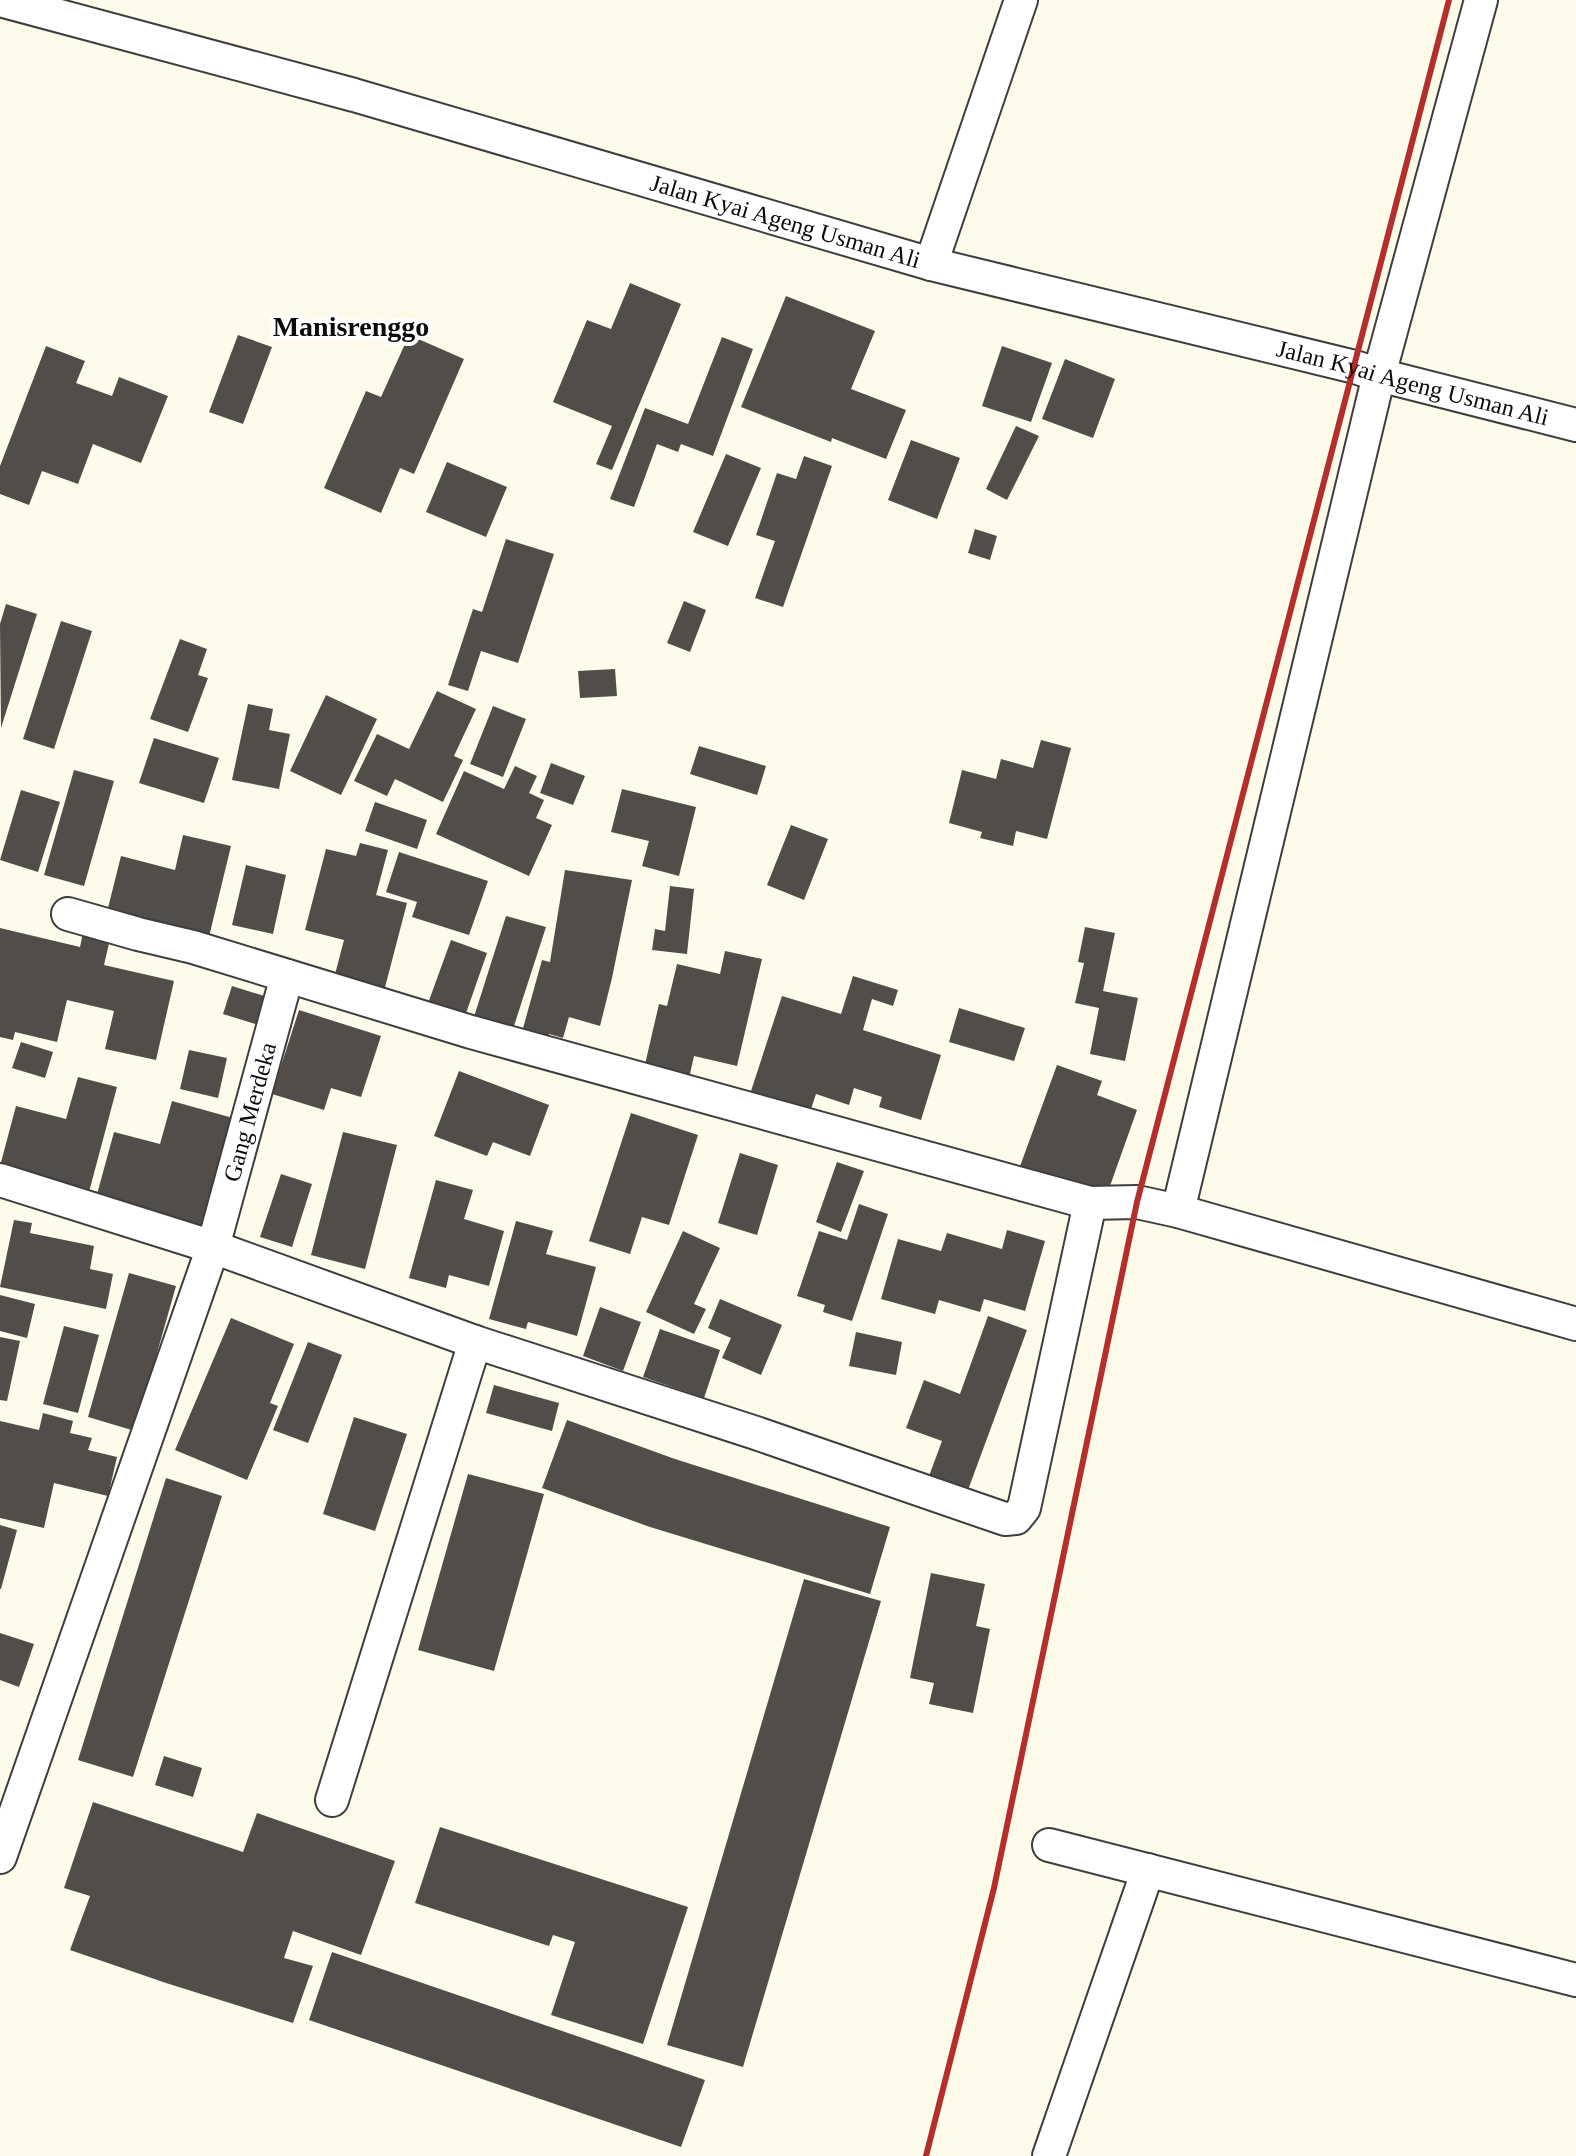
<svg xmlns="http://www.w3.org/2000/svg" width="1576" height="2156" font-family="Georgia,serif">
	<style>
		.building { fill: #534d49 }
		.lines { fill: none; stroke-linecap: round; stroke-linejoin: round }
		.minor-casing { stroke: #3e3e3e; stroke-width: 36 }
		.minor { stroke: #fff; stroke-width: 32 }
		.rail { stroke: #b32e2c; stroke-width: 6 }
		.labels { text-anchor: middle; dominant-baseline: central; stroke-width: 8; stroke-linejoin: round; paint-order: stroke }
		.street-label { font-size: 24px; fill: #0b0b0b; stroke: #fff }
		.quarter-label { font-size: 28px; font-weight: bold; fill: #0b0b0b; stroke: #fff }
	</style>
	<rect width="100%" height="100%" fill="#fefbeb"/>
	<path class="building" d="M630 283 681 304 612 470 596 464 612 426 553 402 587 320 611 329Z
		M786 296 875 331 851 389 906 410 886 459 832 438 831 442 741 407Z
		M238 335 272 347 243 424 209 412Z
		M409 335 464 359 414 474 400 468 381 513 324 488 366 391 381 397Z
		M722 337 753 349 713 456 681 444 678 452 657 444 634 507 610 499 645 408 688 424Z
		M46 346 85 361 76 383 112 396 119 377 168 396 141 463 93 444 78 484 42 471 29 505 0 494V466Z
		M1002 346 1052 363 1031 422 982 406Z
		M1065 359 1115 379 1093 438 1042 419Z
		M1016 426 1039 436 1007 500 986 489Z
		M911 440 960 458 937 519 888 500Z
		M726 454 761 468 728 546 693 532Z
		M804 456 832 466 783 607 755 598 775 541 756 535 777 473 796 479Z
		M447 462 507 487 486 537 426 512Z
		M975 529 997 536 990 560 968 553Z
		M506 539 554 554 518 663 481 651 468 691 448 685 473 609 482 612Z
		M684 601 706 610 690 652 667 643Z
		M6 604 37 614 1 728 0 624Z
		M61 621 92 631 54 749 23 739Z
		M180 639 207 649 198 675 208 678 188 732 150 719Z
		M615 669 617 696 580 698 578 671Z
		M437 691 476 709 454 756 463 760 443 802 395 779 387 796 354 781 377 734 409 749Z
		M326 695 377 719 341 795 290 771Z
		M248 704 273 709 269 730 290 734 279 789 232 780Z
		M493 706 526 719 503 777 470 764Z
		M154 738 219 758 204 803 139 783Z
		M1041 740 1071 748 1047 839 1016 831 1013 846 980 838 982 832 949 823 962 770 996 779 1001 759 1033 768Z
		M699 746 766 766 757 795 690 774Z
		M551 763 585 776 573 805 540 793Z
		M515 766 537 776 529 793 544 800 536 818 552 825 529 876 436 834 464 771 504 789Z
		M74 770 114 781 84 886 44 875Z
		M622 789 696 807 679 876 642 866 649 841 611 832Z
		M21 790 60 802 38 872 0 860Z
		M375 802 427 820 417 849 365 831Z
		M791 825 828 839 804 900 767 885Z
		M183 835 231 846 207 945 105 920 121 856 175 870Z
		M360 843 388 850 376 895 407 903 383 995 333 982 344 940 305 930 326 849 356 856Z
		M399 852 488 881 469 935 412 917 417 902 386 892Z
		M246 865 286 875 273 934 232 925Z
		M565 870 632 880 612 978 600 1026 569 1017 563 1038 549 1034 546 1046 520 1039 542 960 550 962Z
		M670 886 694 889 687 954 652 950 655 929 665 931Z
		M506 916 546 927 512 1032 473 1020Z
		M1085 927 1115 933 1103 991 1138 998 1125 1061 1090 1054 1099 1008 1075 1003 1084 963 1078 962Z
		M0 928 80 947 83 933 110 939 104 965 174 981 156 1060 105 1049 114 1011 67 1000 57 1042 15 1032 13 1040 0 1037Z
		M451 940 487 953 464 1019 427 1006Z
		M725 951 762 959 737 1066 694 1056 688 1083 643 1073 659 1004 667 1006 677 964 720 974Z
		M853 976 898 990 893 1006 872 999 863 1030 941 1055 921 1120 879 1107 882 1097 854 1088 849 1105 816 1094 811 1109 751 1091 782 996 841 1014Z
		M232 986 274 999 265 1027 223 1014Z
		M959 1008 1025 1028 1014 1061 949 1042Z
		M299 1010 381 1036 361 1097 331 1088 324 1110 272 1094Z
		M21 1042 53 1052 45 1078 12 1068Z
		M189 1050 227 1058 218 1098 180 1089Z
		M1057 1065 1102 1081 1097 1095 1137 1110 1105 1200 1019 1169Z
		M459 1071 549 1105 530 1156 493 1142 487 1156 434 1136Z
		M78 1077 117 1087 89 1192 0 1166 16 1106 66 1119Z
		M172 1101 233 1118 203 1227 96 1198 114 1132 160 1144Z
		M631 1113 698 1135 669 1225 642 1217 630 1254 589 1241Z
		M343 1132 397 1145 365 1269 311 1255Z
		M740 1153 778 1165 757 1235 718 1223Z
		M837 1162 864 1171 841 1232 816 1222Z
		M281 1174 312 1184 292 1247 260 1237Z
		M436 1180 473 1190 464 1219 504 1231 489 1286 449 1275 446 1288 409 1278Z
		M859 1204 888 1214 852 1321 823 1312 825 1305 797 1296 819 1231 847 1240Z
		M14 1220 32 1223 30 1233 94 1246 90 1269 113 1274 106 1309 0 1287Z
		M516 1221 553 1231 546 1254 596 1267 577 1336 528 1322 526 1329 489 1319Z
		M1007 1230 1045 1241 1025 1311 984 1299 980 1312 939 1300 935 1314 881 1299 898 1239 941 1251 947 1233 1002 1249Z
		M683 1231 720 1248 694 1304 706 1309 694 1334 646 1312Z
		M129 1273 176 1286 135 1431 88 1417Z
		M0 1295 35 1304 27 1338 0 1331Z
		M720 1299 782 1325 761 1375 722 1358 731 1338 708 1328Z
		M600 1307 641 1322 623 1371 583 1356Z
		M988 1316 1027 1330 968 1490 929 1476 942 1441 906 1428 924 1380 960 1394Z
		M231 1318 294 1344 270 1403 278 1406 247 1480 175 1450Z
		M64 1326 99 1335 78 1413 43 1404Z
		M660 1329 720 1350 704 1398 643 1377Z
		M856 1332 902 1342 896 1375 849 1366Z
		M0 1337 20 1341 7 1401 0 1400Z
		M308 1342 342 1355 308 1443 273 1430Z
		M494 1385 559 1403 552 1431 486 1413Z
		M43 1413 73 1421 70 1433 92 1438 88 1450 117 1457 108 1496 54 1483 44 1528 0 1518V1421L39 1430Z
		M354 1417 407 1434 375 1531 323 1514Z
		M567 1420 675 1459 890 1527 870 1594 650 1527 542 1488Z
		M468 1474 544 1494 494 1671 418 1650Z
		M166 1478 222 1496 133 1777 78 1760Z
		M0 1525 17 1530 1 1589H0Z
		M931 1573 985 1584 976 1626 990 1629 973 1713 929 1704 934 1683 910 1678Z
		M804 1579 881 1601 743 2067 667 2045Z
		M0 1633 34 1644 19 1687 0 1680Z
		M164 1756 202 1768 193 1797 155 1785Z
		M93 1802 243 1852 257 1813 395 1861 361 1955 293 1931 284 1958 313 1966 293 2023 166 1983 70 1950 90 1896 64 1888Z
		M440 1827 688 1907 643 2044 551 2015 575 1942 553 1935 549 1946 415 1903Z
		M332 1952 705 2080 681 2147 309 2020Z"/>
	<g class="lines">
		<defs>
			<g id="minor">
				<path id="s1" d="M0 0 354 95 931 264 1355 367 1379 375 1576 425"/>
				<path d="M931 264 1021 0"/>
				<path d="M68 914 138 934 193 947 471 1032 1090 1203 1137 1202 1178 1211 1576 1324"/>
				<path d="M0 1180 213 1247 475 1342 753 1432 1005 1519 1016 1518 1024 1508 1090 1203"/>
				<path d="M1178 1211 1379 375 1481 0"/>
				<path d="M332 1800 475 1342"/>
				<path d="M1049 1845 1576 1980"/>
				<path id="s2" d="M0 1857 213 1247 287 976"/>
				<path d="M1049 2156 1148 1870"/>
			</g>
		</defs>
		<use href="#minor" class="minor-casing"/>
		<use href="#minor" class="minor"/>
		<path class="rail" d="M926 2156 994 1888 1137 1202 1449 0"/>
	</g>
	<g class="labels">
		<g class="street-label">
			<text stroke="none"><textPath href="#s1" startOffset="816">Jalan Kyai Ageng Usman Ali</textPath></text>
			<text stroke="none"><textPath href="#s1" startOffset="1464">Jalan Kyai Ageng Usman Ali</textPath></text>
			<text stroke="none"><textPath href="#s2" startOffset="786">Gang Merdeka</textPath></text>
		</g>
		<g class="quarter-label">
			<text x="351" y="326">Manisrenggo</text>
		</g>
	</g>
</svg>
